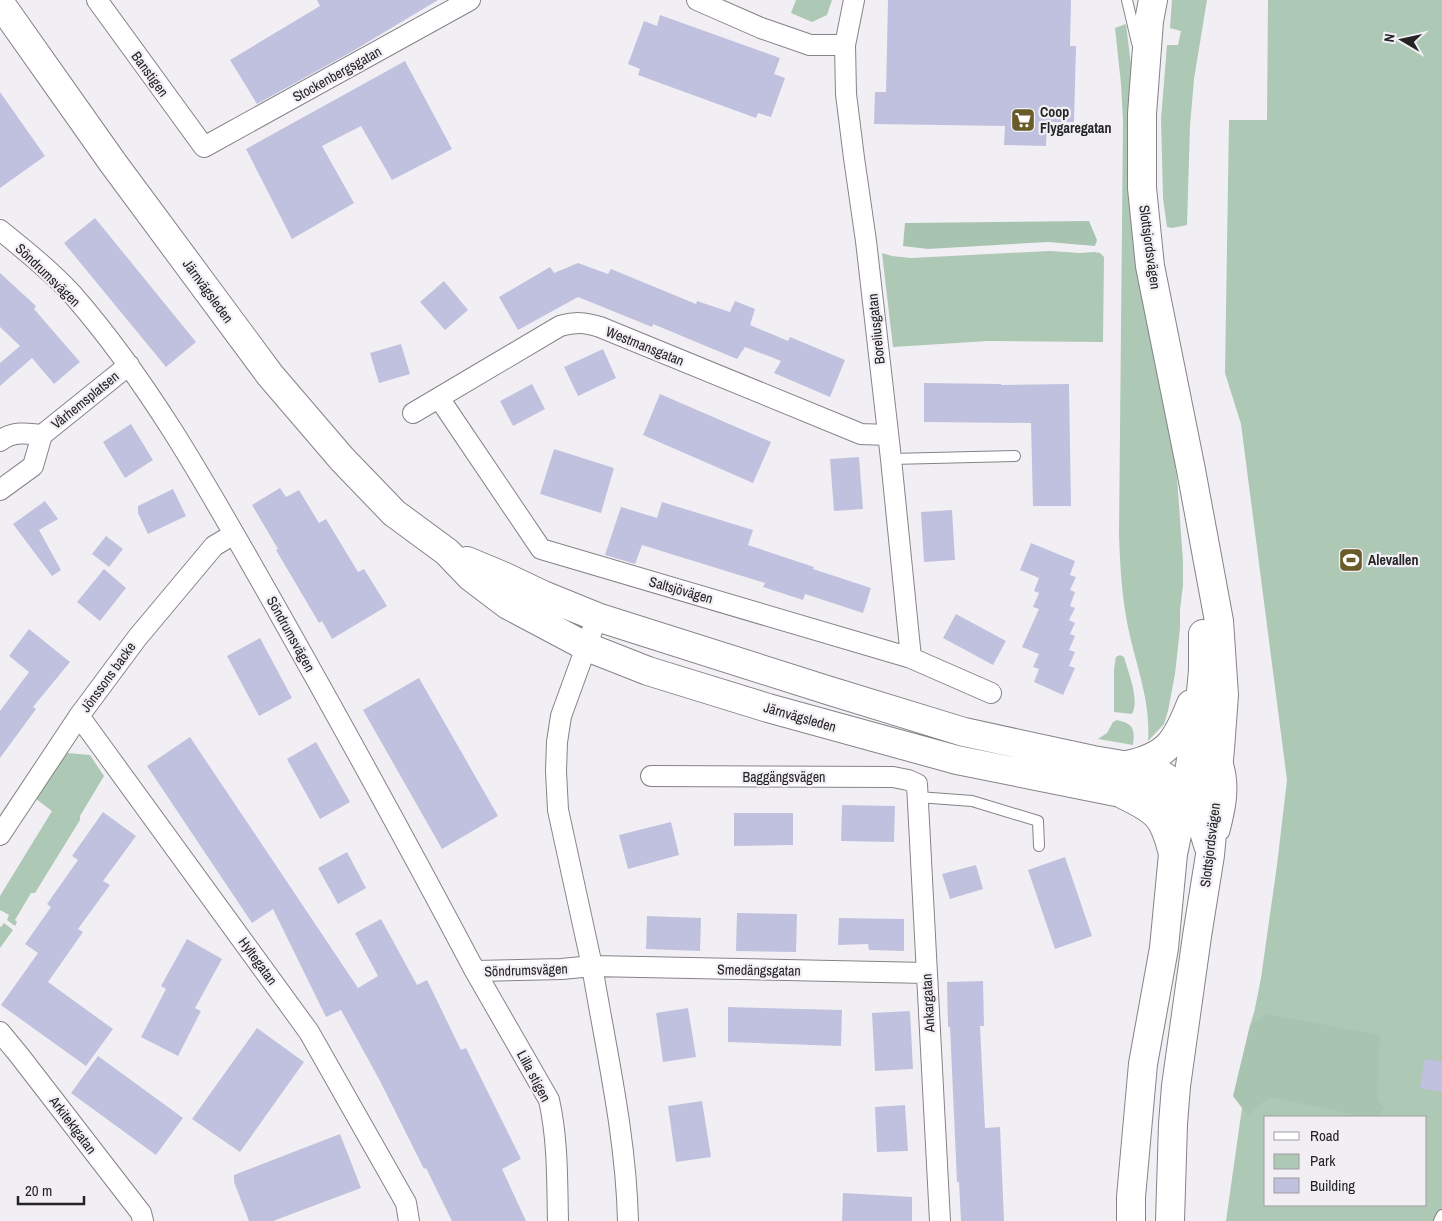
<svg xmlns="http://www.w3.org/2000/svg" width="1442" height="1221" font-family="'Archivo Narrow',sans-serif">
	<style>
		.green { fill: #adc8b5; fill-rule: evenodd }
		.forest { fill: #a8c4b0 }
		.building { fill: #c0c1df }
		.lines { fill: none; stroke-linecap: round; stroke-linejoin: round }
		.service-casing { stroke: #868388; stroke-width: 12 }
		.minor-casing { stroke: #868388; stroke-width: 22 }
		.secondary-casing { stroke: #868388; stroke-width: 30 }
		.service { stroke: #fff; stroke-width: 10 }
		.minor { stroke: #fff; stroke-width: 20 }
		.secondary { stroke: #fff; stroke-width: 28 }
		.labels { text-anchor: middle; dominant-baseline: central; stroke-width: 4.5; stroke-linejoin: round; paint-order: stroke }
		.street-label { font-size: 14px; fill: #242325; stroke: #f2eff4 }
		.poi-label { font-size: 14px; font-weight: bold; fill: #242325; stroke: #f2eff4; text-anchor: start }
	</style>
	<rect width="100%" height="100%" fill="#f2eff4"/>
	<path class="green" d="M796 0H832L827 15 812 22 791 13Z
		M1172 0H1207L1194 79 1190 126 1187 225 1172 228 1167 227 1163 198 1161 119 1167 45H1178L1181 31 1170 28Z
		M1268 0H1442V1221H1226L1254 1023 1250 1025 1254 1013 1261 978 1277 865 1287 780 1241 424 1225 373 1229 120H1267ZM1266 1117H1426V1205H1266Z
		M1126 24 1131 65V93L1168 422 1177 478 1183 561V585L1180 610V628L1175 674 1168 711 1164 724 1148 741C1151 701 1136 666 1128 627 1122 597 1120 566 1119 535L1123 121 1121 84 1115 28Z
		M1050 251 1080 253 1094 252 1100 253 1104 257 1103 342 988 341 893 347 882 253 892 256 911 258Z
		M1120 655 1124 657C1128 672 1140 700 1132 714L1114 712V669L1116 657Z
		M1117 720C1134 724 1135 729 1133 745L1098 739 1107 733 1113 722Z
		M65 749 68 753 90 755 104 776 80 816V820L35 893H31L15 920 17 922 15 926 7 920 9 915 0 910V896L52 811 32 796Z
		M4 923 13 930 0 948V926L1 927Z"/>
	<path class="forest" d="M1089 221 1097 240 1095 246 1048 242 928 249 903 246 905 223Z
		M1268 1014 1380 1035 1377 1098 1384 1108 1377 1117H1366L1270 1097 1259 1105 1248 1116 1233 1096 1250 1025Z"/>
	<path class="building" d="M317 0H438L353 51 257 104 230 60 320 6Z
		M888 0H1071L1070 46H1076L1074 122H1047L1046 146 1004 145 1005 126 874 124 875 92H886Z
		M660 15 780 58 774 74 785 78 771 117 758 113 756 118 638 75 640 69 628 64 644 21 657 26Z
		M405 61 452 149 392 180 361 126 322 146 354 203 292 239 246 149Z
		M0 92 45 156 0 188Z
		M95 218 196 342 166 367 64 243Z
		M578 263 608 274 611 269 696 304 697 301 730 312 735 301 755 309 750 325 788 341 790 337 845 360 830 397 774 373 781 361 745 347 737 359 653 324 652 327 578 297 518 330 499 297 550 267 554 273Z
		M0 273 36 306 34 309 80 362 54 384 32 358 0 386V363L20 346 0 327Z
		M444 281 468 310 445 330 420 302Z
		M401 344 410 374 379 383 370 353Z
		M603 349 616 378 578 396 564 367Z
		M924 383 1001 384V385L1069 384 1071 506H1033L1031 423 924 422Z
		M532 384 545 409 513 426 500 401Z
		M660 394 771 442 753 483 643 435Z
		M131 424 153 460 125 478 103 442Z
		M554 449 614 468 601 513 540 494Z
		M859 457 863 509 834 511 830 459Z
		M280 488 286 497 299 490 319 523 326 519 358 572 364 569 387 606 332 639 322 621 319 623 276 550 278 549 252 505Z
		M173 489 186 516 148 534 138 513V506Z
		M45 501 58 519 39 530 61 570 52 576 13 524Z
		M662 502 753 530 748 545 814 567 813 569 871 588 863 613 805 594 803 600 763 587 765 583 642 545 635 564 605 555 621 507 657 518Z
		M952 510 955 560 924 562 921 512Z
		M106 536 123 549 109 567 92 554Z
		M1031 543 1075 561 1070 575 1076 577 1070 590 1075 592 1070 606 1075 608 1069 620 1075 623 1070 634 1075 636 1069 650 1075 652 1069 666 1075 668 1063 695 1034 682 1039 669 1033 667 1039 654 1022 647 1039 609 1033 607 1039 593 1034 591 1039 578 1020 570Z
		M104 569 126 588 100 621 77 602Z
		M956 614 1006 641 993 665 943 638Z
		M29 629 70 662 33 707 36 709 0 758V711L29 672 9 656Z
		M260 638 292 698 259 716 227 656Z
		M419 678 498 816 442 849 363 710Z
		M190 737 358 988 378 976 355 933 381 919 417 985 427 980 461 1050 466 1048 521 1159 502 1169 526 1221H452L426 1168 424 1169 380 1081 341 1010 326 1017 273 909 252 923 147 766Z
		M316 742 350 802 320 819 287 759Z
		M842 805 895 806 894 842 841 841Z
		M103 812 136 836 103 881 110 885 78 929 83 932 48 982 113 1029 86 1066 1 1005 38 953 25 944 51 907 47 904 78 860 72 856Z
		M734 813H793V845L734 846Z
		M671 822 679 855 628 869 619 835Z
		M347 852 366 888 338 904 318 868Z
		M1065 857 1092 936 1055 949 1028 870Z
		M976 865 983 889 950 899 942 874Z
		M737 913 797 914 796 952 736 951Z
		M647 916 701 918 700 951 646 949Z
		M839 918 904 919V951L869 950 868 944 838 945Z
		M187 939 222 959 195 1008 201 1011 178 1056 141 1037 166 989 161 986Z
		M983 981 984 1026H980L985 1128 1000 1127 1004 1221H961L959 1182H957L950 1027H948L947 982Z
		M728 1007 842 1010 841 1046 728 1042Z
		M688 1008 696 1057 663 1062 656 1013Z
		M910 1011 913 1069 875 1071 872 1013Z
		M257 1028 304 1062 240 1152 192 1119Z
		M98 1056 183 1118 156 1155 71 1093Z
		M1425 1059 1442 1062V1092L1420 1088Z
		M702 1101 711 1157 676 1162 668 1106Z
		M905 1105 908 1151 877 1152 875 1107Z
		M340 1134 361 1188 273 1221H249L234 1182V1175Z
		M843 1193 912 1197V1221H842Z"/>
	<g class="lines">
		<defs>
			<path id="service" d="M1127 0 1137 43
				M891 459 1015 456
				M918 797 972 801 1038 821 1039 846
				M1224 833C1230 810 1235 788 1228 764
				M1439 1221 1442 1215"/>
			<path id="minor" d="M97 0 204 147 470 0
				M697 0 761 28 810 45H845
				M854 0 845 45 846 94 854 158 866 241 891 459 911 658
				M0 230C25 250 51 271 73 295 154 388 213 497 274 604 343 726 410 848 475 971L562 969 592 966C606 1050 626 1135 628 1221
				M439 398 541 549 911 658 991 693
				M413 413 560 326C576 322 584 322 600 327L861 434 888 435
				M0 441C12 431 28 433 42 435
				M0 490 33 466 42 435 129 365
				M597 617 561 716 557 742 556 771 558 810 592 966 927 973
				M79 716 309 1032 406 1203 409 1221
				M651 776 893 777 908 780 917 784 940 1221
				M0 835 79 716 137 638 214 546 234 534
				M475 971 549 1100C558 1140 557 1180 558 1221
				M0 1032 19 1055 141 1213 143 1221"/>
			<path id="secondary" d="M1153 0 1149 21 1142 114V188L1150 266 1191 470 1219 621 1224 695 1220 749 1210 855 1197 936 1176 1086 1173 1124 1170 1221
				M0 3 113 163 270 375 342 459 394 513 447 552 471 577 508 605 587 647 648 671 768 708 957 760 1121 793 1175 794 1186 791 1195 784 1213 763 1220 749
				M467 561 503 576 543 595 597 617 827 690 964 732 1093 760 1147 769 1159 773 1186 791 1201 822 1208 845
				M1127 765C1168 756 1176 742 1191 704
				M1124 795C1158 811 1164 817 1173 854
				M1131 1221V1197L1143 1064 1164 948 1173 854 1186 791 1200 703 1203 670V634"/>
		</defs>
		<use href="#service" class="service-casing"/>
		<use href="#minor" class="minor-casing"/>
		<use href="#secondary" class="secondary-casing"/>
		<use href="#service" class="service"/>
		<use href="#minor" class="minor"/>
		<use href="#secondary" class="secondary"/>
	</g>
	<defs>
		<symbol id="supermarket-square" viewBox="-11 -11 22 22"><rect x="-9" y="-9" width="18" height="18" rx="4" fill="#6a5c29" stroke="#f2eff4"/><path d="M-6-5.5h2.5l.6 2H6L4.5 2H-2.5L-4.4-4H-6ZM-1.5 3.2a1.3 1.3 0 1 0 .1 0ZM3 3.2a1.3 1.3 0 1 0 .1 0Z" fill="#fff"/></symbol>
		<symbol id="stadium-square" viewBox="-11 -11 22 22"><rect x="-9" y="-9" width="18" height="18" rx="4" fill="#6a5c29" stroke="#f2eff4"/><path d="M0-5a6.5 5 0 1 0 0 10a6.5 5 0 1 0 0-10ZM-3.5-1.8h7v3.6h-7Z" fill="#fff"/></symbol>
	</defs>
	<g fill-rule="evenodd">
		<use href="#supermarket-square" x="1009" y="106" width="28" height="28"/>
		<use href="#stadium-square" x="1337" y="546" width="28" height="28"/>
	</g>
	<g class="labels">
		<g class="street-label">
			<text transform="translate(150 74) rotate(54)">Banstigen</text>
			<text transform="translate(337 74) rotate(-29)">Stockenbergsgatan</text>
			<text transform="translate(1150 247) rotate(82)">Slottsjordsvägen</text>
			<text transform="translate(48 275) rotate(44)">Söndrumsvägen</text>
			<text transform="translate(208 291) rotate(54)">Järnvägsleden</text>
			<text transform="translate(876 329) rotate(-96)">Boreliusgatan</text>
			<text transform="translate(645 346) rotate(22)">Westmansgatan</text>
			<text transform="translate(85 400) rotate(-39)">Vårhemsplatsen</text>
			<text transform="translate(681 590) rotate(16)">Saltsjövägen</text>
			<text transform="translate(291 634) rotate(61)">Söndrumsvägen</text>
			<text transform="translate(108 677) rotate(-54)">Jönssons backe</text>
			<text transform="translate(800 717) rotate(16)">Järnvägsleden</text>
			<text x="784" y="777">Baggängsvägen</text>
			<text transform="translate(1210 845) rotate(-83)">Slottsjordsvägen</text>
			<text transform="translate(258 961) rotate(54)">Hyltegatan</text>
			<text transform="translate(526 970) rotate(-2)">Söndrumsvägen</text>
			<text transform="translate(759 970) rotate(1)">Smedängsgatan</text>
			<text transform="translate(928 1003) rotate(-93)">Ankargatan</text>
			<text transform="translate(534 1076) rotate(62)">Lilla stigen</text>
			<text transform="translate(73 1125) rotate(53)">Arkitektgatan</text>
		</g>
		<g class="poi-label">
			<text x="1040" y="112">Coop<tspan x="1040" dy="16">Flygaregatan</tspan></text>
			<text x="1368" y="560">Alevallen</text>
		</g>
	</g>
	<rect x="1264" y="1116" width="162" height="90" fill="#f2eff4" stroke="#a09da1"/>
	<rect x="1274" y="1132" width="25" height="8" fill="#ffffff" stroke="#a09da1"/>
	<text x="1310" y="1141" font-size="15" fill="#242325">Road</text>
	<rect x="1274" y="1154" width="25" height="15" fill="#adc8b5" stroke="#a09da1"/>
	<text x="1310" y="1166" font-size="15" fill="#242325">Park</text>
	<rect x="1274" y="1178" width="25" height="15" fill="#c0c1df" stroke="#a09da1"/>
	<text x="1310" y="1191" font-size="15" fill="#242325">Building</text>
	<g transform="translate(1402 40) rotate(279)" stroke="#f2eff4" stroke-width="4" paint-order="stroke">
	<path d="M0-4L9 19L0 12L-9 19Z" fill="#242325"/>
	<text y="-8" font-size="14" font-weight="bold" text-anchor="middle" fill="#242325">N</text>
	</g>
	<path d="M18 1196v8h66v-8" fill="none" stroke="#242325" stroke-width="2.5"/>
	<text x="25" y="1196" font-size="15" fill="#242325" stroke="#f2eff4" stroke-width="4" paint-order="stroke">20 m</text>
</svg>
